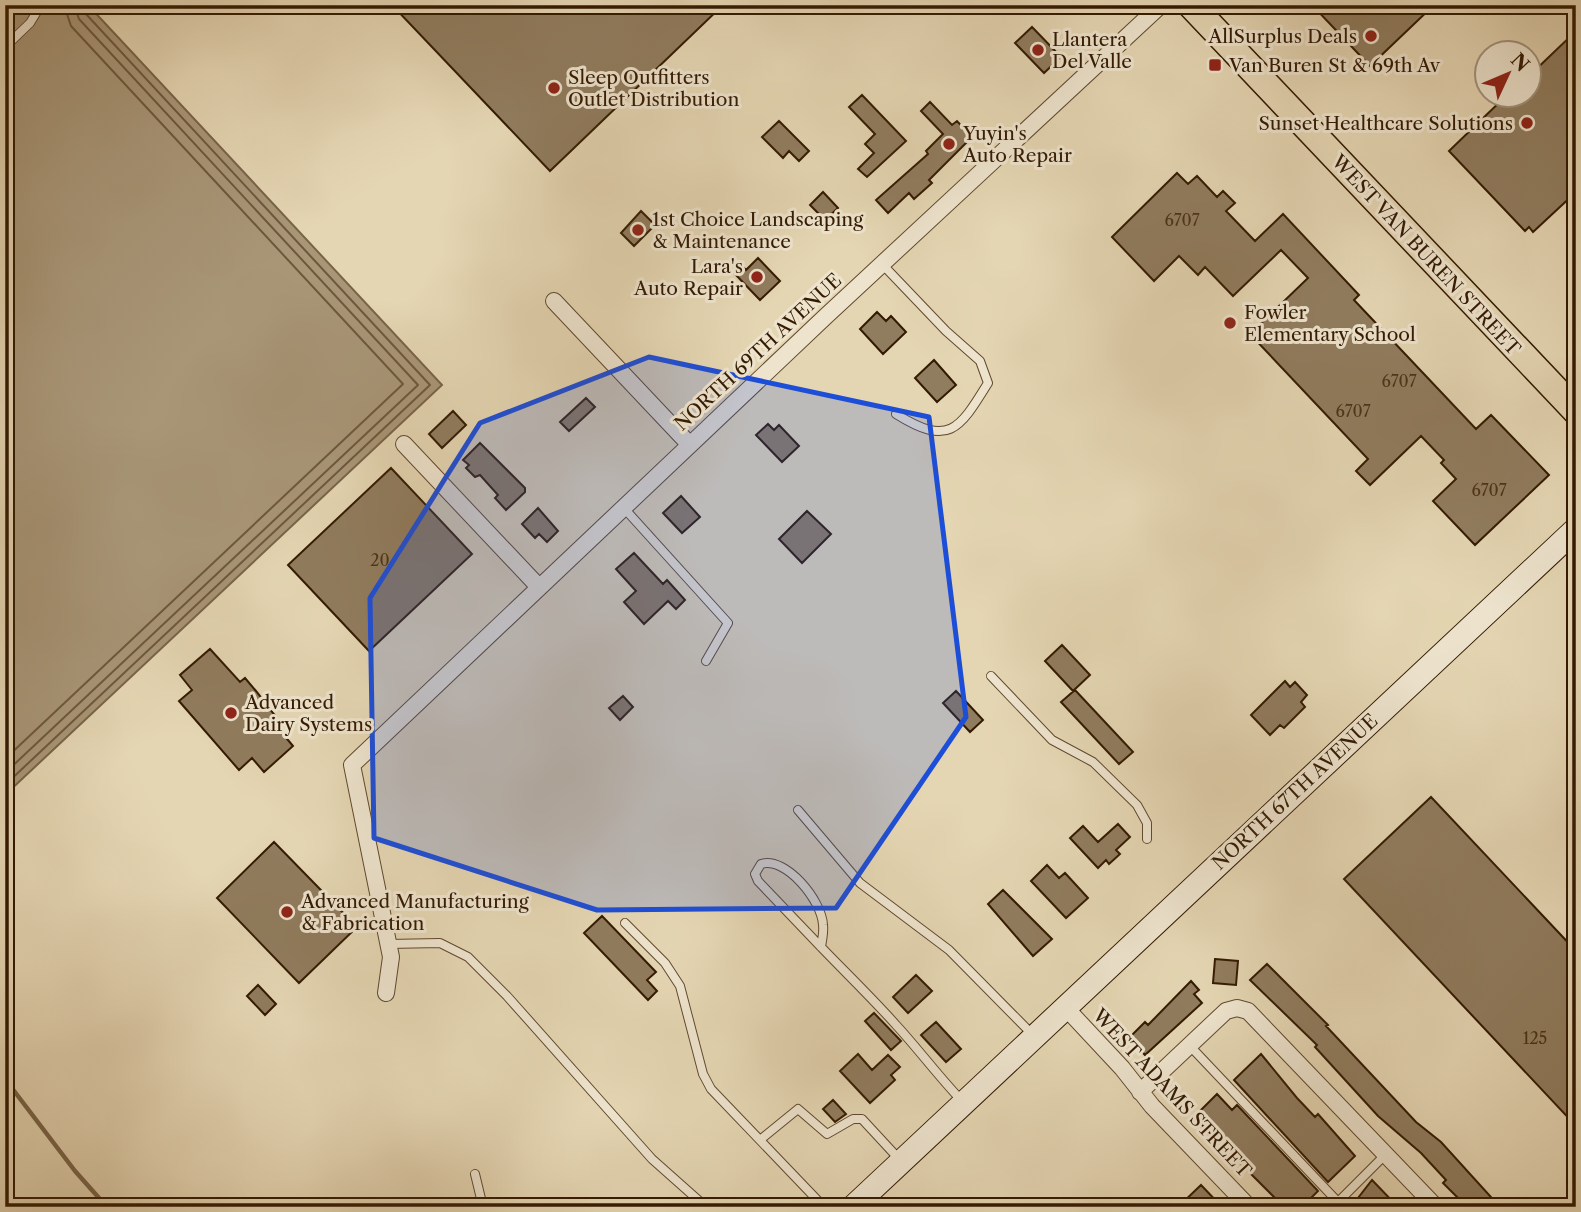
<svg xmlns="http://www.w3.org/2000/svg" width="1581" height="1212" font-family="'Libre Caslon Text',serif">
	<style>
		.water { fill: #a89677; stroke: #796448; stroke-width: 2 }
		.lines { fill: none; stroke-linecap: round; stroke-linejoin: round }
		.shore { stroke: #6e583c; stroke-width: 2 }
		.stream { stroke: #796448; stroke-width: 4.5 }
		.building { fill: #907c5e; stroke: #331a02; stroke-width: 2 }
		.lane-casing { stroke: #60492e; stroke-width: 10 }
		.street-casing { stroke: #60492e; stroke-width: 18 }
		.secondary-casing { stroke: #331a02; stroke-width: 25 }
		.primary-casing { stroke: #331a02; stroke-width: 29 }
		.lane { stroke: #eee4ce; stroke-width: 8 }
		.street { stroke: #eee4ce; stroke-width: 16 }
		.secondary { stroke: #eee4ce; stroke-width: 23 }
		.primary { stroke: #e5d6b3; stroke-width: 26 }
		.marked { fill: #1d4ed8; fill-opacity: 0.2; stroke: #1d4ed8; stroke-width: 5; stroke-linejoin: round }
		.poi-dot { fill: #8f2418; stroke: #eee4ce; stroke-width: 2.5 }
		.labels { text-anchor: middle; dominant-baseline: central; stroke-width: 6; stroke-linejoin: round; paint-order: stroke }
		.number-label { font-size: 16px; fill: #4a3219 }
		.poi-label { font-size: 19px; fill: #331a02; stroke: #eee4ce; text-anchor: start }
		.street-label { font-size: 19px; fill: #331a02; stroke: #eee4ce }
	</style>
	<rect width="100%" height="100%" fill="#e5d6b3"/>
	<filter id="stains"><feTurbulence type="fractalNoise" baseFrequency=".00286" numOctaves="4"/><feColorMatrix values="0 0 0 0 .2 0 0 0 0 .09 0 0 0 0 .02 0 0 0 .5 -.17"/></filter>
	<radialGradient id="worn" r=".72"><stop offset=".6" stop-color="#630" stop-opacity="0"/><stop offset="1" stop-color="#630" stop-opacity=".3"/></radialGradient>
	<path class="water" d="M5 5H88L442 385 5 795Z"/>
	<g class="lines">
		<path class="shore" d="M5 759 403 384 71 26 64 5
			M5 773 418 385 79 19 74 5
			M5 785 430 385 85 13 83 5"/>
		<path class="stream" d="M5 1079 75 1171 107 1207"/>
	</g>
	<path class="building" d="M392 5H723L550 171Z
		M1312 5H1434L1370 66Z
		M1032 27 1061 57 1044 73 1015 43Z
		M1576 31V192L1533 232 1529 227 1525 231 1449 151 1508 94H1529V76Z
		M862 95 906 141 867 177 858 169 874 153 865 144 875 134 849 107Z
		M930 102 952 125 957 121 972 137 929 180 932 183 914 199 909 193 888 213 876 200 928 154 926 151 943 134 921 111Z
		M779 121 809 151 799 161 789 151 783 158 762 137Z
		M1177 173 1188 184 1197 176 1217 197 1223 191 1235 203 1226 211 1255 241 1283 214 1359 295 1354 300 1476 429 1491 415 1549 475 1475 545 1433 501 1456 479 1441 463 1444 460 1421 436 1370 485 1356 471 1368 459 1250 334 1308 278 1281 250 1233 296 1205 267 1198 275 1179 256 1154 281 1112 237Z
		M823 192 838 208 825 220 810 205Z
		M641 211 655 225 634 246 621 233Z
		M758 258 780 281 760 300 734 273 742 266 746 270Z
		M877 312 886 321 891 316 906 332 883 354 860 329Z
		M934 360 956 385 937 402 915 378Z
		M586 398 595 407 569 431 560 422Z
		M453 411 466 425 442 448 429 434Z
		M768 424 774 430 779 425 799 446 782 462 756 435Z
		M480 443 525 488V492L506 510 495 498 498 495 480 475 475 477 466 468 469 465 463 460Z
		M391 468 472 554 369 651 288 565Z
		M681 496 700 517 682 533 663 513Z
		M538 508 558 531 547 542 539 534 535 538 522 524Z
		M807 511 831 534 802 563 779 539Z
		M634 553 663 584 667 580 685 600 676 609 668 601 644 624 624 602 636 591 616 569Z
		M1062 645 1090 675 1073 691 1045 661Z
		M210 649 240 682 245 678 256 691 276 717 272 721 293 746 264 772 252 758 239 770 179 701 192 690 180 675Z
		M1285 681 1290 687 1295 682 1307 695 1301 702 1305 707 1284 728 1280 725 1270 735 1251 715Z
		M1075 690 1133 752 1119 764 1061 702Z
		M956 691 983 720 970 732 943 703Z
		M623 696 633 707 620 720 609 708Z
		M1431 797 1576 951V1126L1344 879Z
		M1118 824 1130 837 1116 850 1120 854 1109 864 1106 860 1098 868 1070 838 1083 826 1098 842Z
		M274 842 357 927 299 983 217 898Z
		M1047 865 1059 878 1065 873 1088 898 1066 918 1031 881Z
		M1003 890 1052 939 1033 956 988 904Z
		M602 916 656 972 647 980 657 991 648 1000 584 933Z
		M1215 959 1238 961 1236 985 1213 983Z
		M1267 964 1328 1025 1326 1026 1416 1122 1441 1142 1500 1207H1467L1443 1183 1446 1180 1421 1153 1378 1116 1315 1047 1317 1045 1250 980Z
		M916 975 932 991 908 1013 893 997Z
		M1191 981 1199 990 1194 994 1202 1003 1145 1055 1129 1038 1145 1022 1148 1025Z
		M258 985 276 1004 265 1015 247 996Z
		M874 1013 901 1041 891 1050 865 1021Z
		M936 1022 961 1049 946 1062 921 1035Z
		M858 1054 872 1070 888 1055 900 1067 891 1075 895 1080 870 1103 840 1071Z
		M1261 1054 1297 1098 1315 1117 1318 1114 1355 1156 1328 1182 1234 1080Z
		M1217 1094 1232 1110 1237 1105 1318 1191 1302 1207H1284L1194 1117Z
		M833 1100 846 1114 835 1122 823 1109Z
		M1372 1180 1398 1207H1351Z
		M1201 1185 1222 1207H1178Z"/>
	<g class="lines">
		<defs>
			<path id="lane" d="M5 47 30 23 41 5
				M882 264 946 331 980 361 988 383C959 430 949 447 896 414
				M623 507 728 623 706 661
				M991 676 1052 740 1093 762 1137 805 1147 823V839
				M798 810 860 883 949 950 1032 1034
				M625 923 665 963 680 986 703 1074 711 1089 824 1207
				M388 944 440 943 468 957 507 996 652 1159 706 1207
				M821 947C822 940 824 932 823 925 822 901 786 856 761 864L755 874 758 881 821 947C847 974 873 999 897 1026 919 1050 939 1077 962 1101
				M1189 1045 1338 1202
				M760 1140 798 1109 827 1134 853 1119H862L899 1159
				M475 1174 483 1207
				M1333 1207 1386 1154"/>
			<path id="street" d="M554 301 690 445
				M404 444 538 586
				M386 993 391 957 352 765 825 317 1161 5
				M1065 1007 1122 1068 1152 1106 1249 1207
				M1140 1092 1226 1011 1237 1008 1248 1011 1436 1207"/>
			<path id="secondary" d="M853 1207 1576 529"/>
			<path id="primary" d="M1191 5 1576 411"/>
		</defs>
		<use href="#lane" class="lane-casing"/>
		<use href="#street" class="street-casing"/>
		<use href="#secondary" class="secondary-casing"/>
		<use href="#primary" class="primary-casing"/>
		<use href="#lane" class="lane"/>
		<use href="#street" class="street"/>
		<use href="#secondary" class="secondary"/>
		<use href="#primary" class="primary"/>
	</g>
	<path class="marked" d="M649 357 929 417 966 717 836 908 597 910 374 838 370 598 480 423Z"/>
	<g class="poi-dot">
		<circle cx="1371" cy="36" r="7"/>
		<circle cx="1038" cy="50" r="7"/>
		<rect x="1208" y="58" width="14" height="14" rx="3.5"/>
		<circle cx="554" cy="88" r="7"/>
		<circle cx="1527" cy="123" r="7"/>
		<circle cx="949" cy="144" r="7"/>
		<circle cx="638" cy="230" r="7"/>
		<circle cx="757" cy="277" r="7"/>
		<circle cx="1230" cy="323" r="7"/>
		<circle cx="231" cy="713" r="7"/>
		<circle cx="287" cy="912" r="7"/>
	</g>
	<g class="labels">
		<g class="number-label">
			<text x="1182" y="220">6707</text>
			<text x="1399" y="381">6707</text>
			<text x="1353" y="411">6707</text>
			<text x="1489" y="490">6707</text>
			<text x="380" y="560">20</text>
			<text x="1535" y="1038">125</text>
		</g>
		<g class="poi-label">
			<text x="1357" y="36" text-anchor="end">AllSurplus Deals</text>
			<text x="1052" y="39">Llantera<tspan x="1052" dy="22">Del Valle</tspan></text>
			<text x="1229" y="65">Van Buren St &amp; 69th Av</text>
			<text x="568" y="77">Sleep Outfitters<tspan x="568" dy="22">Outlet Distribution</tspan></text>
			<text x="1513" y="123" text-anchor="end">Sunset Healthcare Solutions</text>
			<text x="963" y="133">Yuyin's<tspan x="963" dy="22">Auto Repair</tspan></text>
			<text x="652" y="219">1st Choice Landscaping<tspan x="652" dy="22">&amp; Maintenance</tspan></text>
			<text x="743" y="266" text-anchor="end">Lara's<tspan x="743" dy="22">Auto Repair</tspan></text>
			<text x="1244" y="312">Fowler<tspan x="1244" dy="22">Elementary School</tspan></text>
			<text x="245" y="702">Advanced<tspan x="245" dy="22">Dairy Systems</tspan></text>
			<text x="301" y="901">Advanced Manufacturing<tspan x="301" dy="22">&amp; Fabrication</tspan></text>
		</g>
		<g class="street-label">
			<text transform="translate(1426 255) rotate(47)">WEST VAN BUREN STREET</text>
			<text transform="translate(758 352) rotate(-43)">NORTH 69TH AVENUE</text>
			<text transform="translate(1295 792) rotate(-43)">NORTH 67TH AVENUE</text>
			<text transform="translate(1172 1093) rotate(47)">WEST ADAMS STREET</text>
		</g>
	</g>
	<rect width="1581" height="1212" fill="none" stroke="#e5d6b3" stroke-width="28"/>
	<rect x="7" y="7" width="1567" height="1198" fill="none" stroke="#331a02" stroke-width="3.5"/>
	<rect x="14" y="14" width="1553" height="1184" fill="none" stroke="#331a02" stroke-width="2"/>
	<g transform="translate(1508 74) rotate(46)"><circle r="33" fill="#eee4ce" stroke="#a3937c" stroke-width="2"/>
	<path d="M0-5L12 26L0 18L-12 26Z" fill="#8f2418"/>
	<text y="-10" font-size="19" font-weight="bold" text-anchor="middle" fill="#331a02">N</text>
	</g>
	<rect width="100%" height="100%" filter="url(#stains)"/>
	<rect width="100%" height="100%" fill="url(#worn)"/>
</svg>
